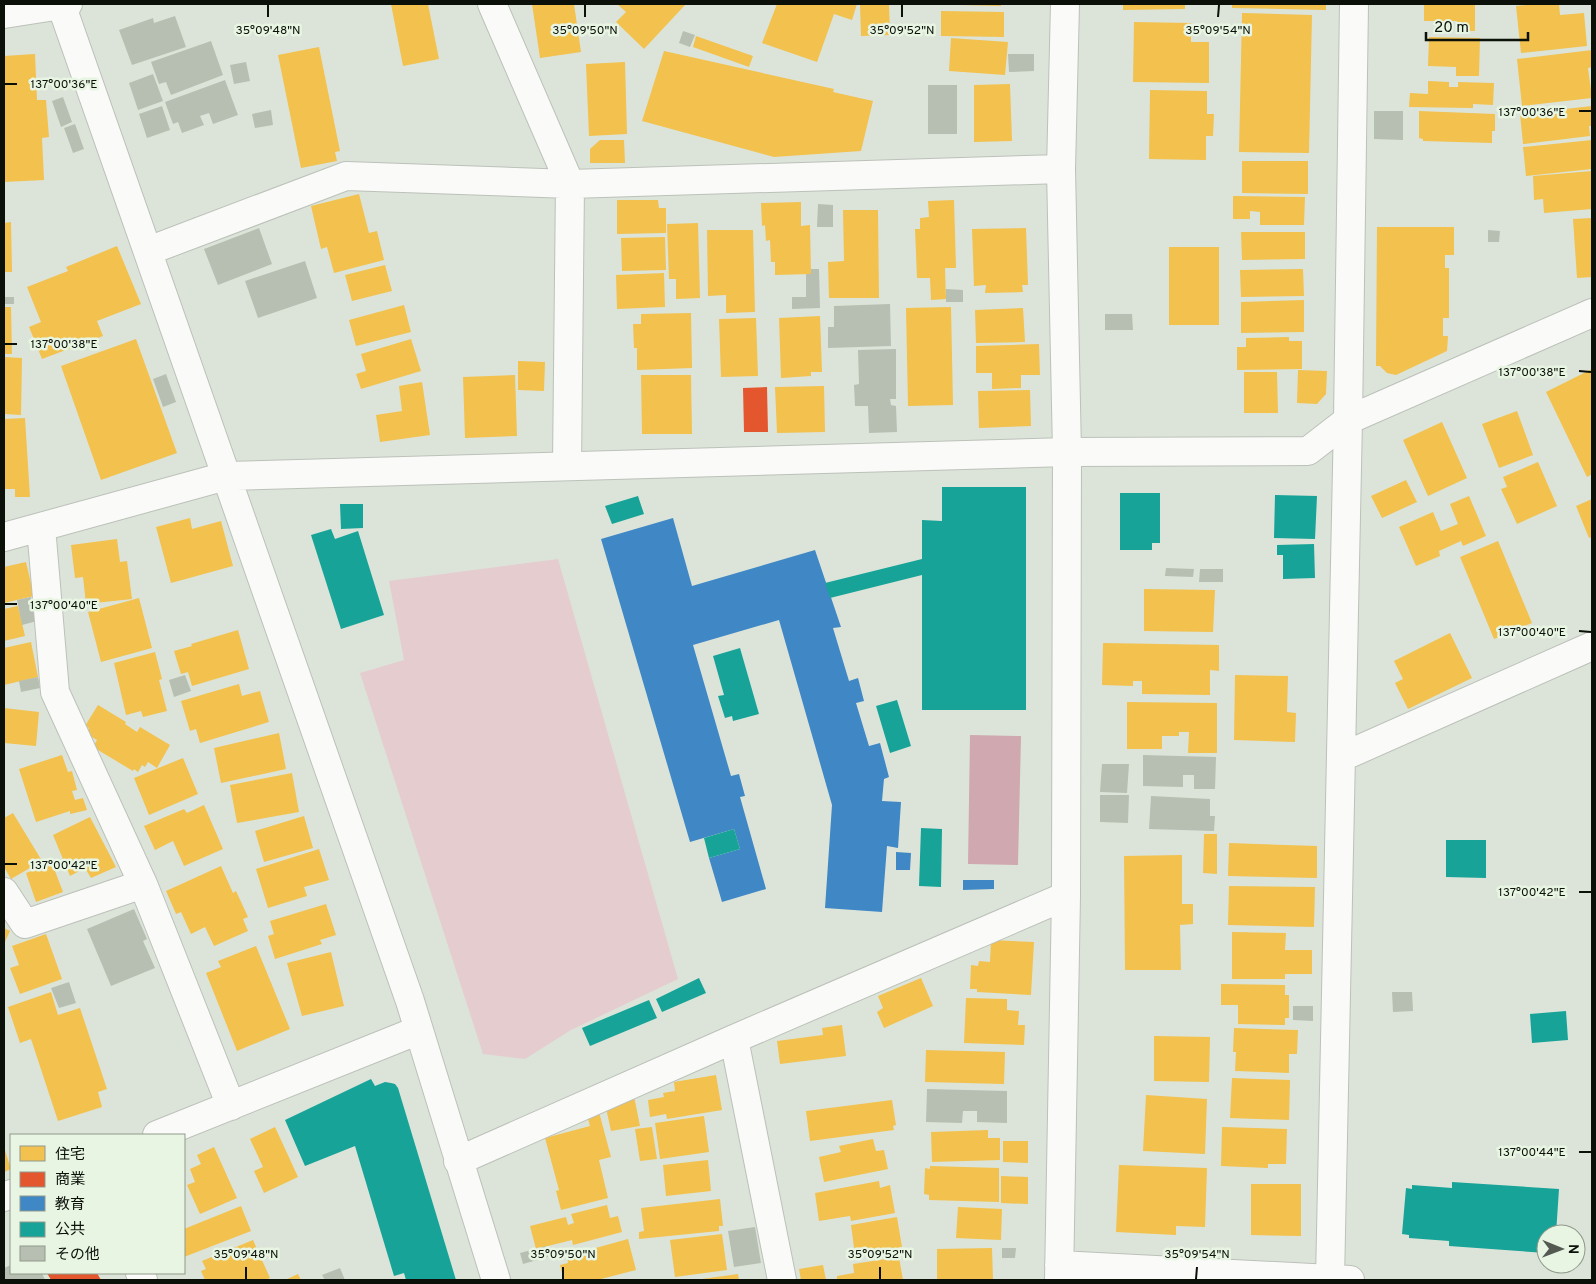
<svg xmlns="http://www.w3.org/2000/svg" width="1596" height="1284" font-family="Overpass,'Noto Sans JP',sans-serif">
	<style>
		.grass { fill: #e5cccf }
		.water { fill: #cfa8b0 }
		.homes { fill: #f2c14e }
		.shops { fill: #e4572e }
		.schools { fill: #3f88c5 }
		.public { fill: #17a398 }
		.building { fill: #b6bfb1 }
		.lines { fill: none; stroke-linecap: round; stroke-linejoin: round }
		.minor-casing { stroke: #bcc1b9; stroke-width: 30 }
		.minor { stroke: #fafbf9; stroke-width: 28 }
		.ticks { fill: none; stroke: #0b1009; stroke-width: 2 }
		.ticks-label { font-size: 12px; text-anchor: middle; fill: #0b1009; stroke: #e8f5e2; stroke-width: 5; stroke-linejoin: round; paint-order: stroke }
	</style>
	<rect width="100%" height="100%" fill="#dce4d9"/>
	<path class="grass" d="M558 559 678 979 571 1030 525 1059 483 1054 360 673 404 660 389 581Z"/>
	<path class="water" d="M970 735 1021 736 1018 865 968 864Z"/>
	<path class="homes" d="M391 4H428L439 59 403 66Z
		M532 4H574L581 52 540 58Z
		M617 4H686L644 49 616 22 626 12Z
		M777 4H857L852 20 834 14 817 62 762 43Z
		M860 4H889L890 35 861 36Z
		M960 4H1001V6L960 5Z
		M1123 4H1185V9L1123 10Z
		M1232 4H1326V10L1232 8Z
		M1424 4H1475V31H1456L1457 21H1424Z
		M1536 4H1559L1560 15 1584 13 1587 46 1521 53 1516 6Z
		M941 11 1004 12V37L941 36Z
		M1242 13 1312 15 1309 153 1239 152Z
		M1134 22 1191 23V42H1209V83L1133 82Z
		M696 36 753 56 749 67 693 47Z
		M1429 37 1480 38 1479 76H1456V67L1428 66Z
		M951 38 1008 42 1005 75 949 71Z
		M319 47 340 151 335 152 337 161 301 168 278 55Z
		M1592 50V67L1588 68 1592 98 1522 106 1517 59Z
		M664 51 834 89 833 92 873 101 861 151 774 157 642 121Z
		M35 54 37 100H46L49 137 42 138 44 180 4 182V56Z
		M625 62 627 134 589 136 586 64Z
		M1428 81 1449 82V87H1458V82L1494 83 1493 105 1473 104V108L1409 107 1410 93 1428 94Z
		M1010 84 1012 141 974 142V85Z
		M1150 90 1207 91V114H1214L1213 136H1206V160L1149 159Z
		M1592 106V126H1589L1590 136 1523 144 1520 114Z
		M1419 111 1495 114V131H1492V143L1423 141V139L1419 138Z
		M600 140H624L625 163H590V149Z
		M1592 140V169L1526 176 1523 147Z
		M1242 161H1308V194L1242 193Z
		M1592 171V209L1544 213 1543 199 1534 200 1533 176Z
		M359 194 369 233 377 231 384 260 334 273 327 247 321 249 311 206Z
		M1233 196 1305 197 1304 225H1260V212L1250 211V219H1233Z
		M617 200H658L659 208H666V233L617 234Z
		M954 200 956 268H945L946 299 931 300 930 278H917L915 229H920V218L929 217 928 201Z
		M801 202V226L810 225 811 274 775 275V262H771L770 240 766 241 765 225 762 226 761 203Z
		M843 210H878L879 298H829L828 262 844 261Z
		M1592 218V277L1577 278 1573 219Z
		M11 222 12 272H4V223Z
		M698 223 700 298 676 299V279H669L667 224Z
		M1377 227H1454V255H1445V268H1449V318H1443V336H1448L1447 351 1396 375 1387 373 1380 366H1376Z
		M1026 228 1028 285H1022L1023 292 985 293 986 285 974 286 972 229Z
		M707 230H753L755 312 726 313V295L708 296Z
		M1241 232H1305V259L1242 260Z
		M665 237 666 270 622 271 621 238Z
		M117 246 141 304 97 321 103 336 42 359 29 327 41 322 27 287 68 271 66 267Z
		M1169 247H1219V325H1169Z
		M385 265 392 291 352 301 345 275Z
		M1303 269 1304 296 1241 297 1240 270Z
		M664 273 665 307 617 309 616 275Z
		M1304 300V332L1241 333V302Z
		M404 305 411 332 356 346 349 320Z
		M4 307H11L12 354H4Z
		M951 307 953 405 908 406 906 308Z
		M1023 308 1025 342 976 343 975 310Z
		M691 313 692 368 637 370V348H634L633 324H641V314Z
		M820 316 822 372H811V376L781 378 779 318Z
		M756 318 758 376 721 377 719 319Z
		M1289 337V341H1302V369L1237 370V347H1246V338Z
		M136 339 177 453 101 480 61 366Z
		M411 339 421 371 361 389 356 374 366 371 361 354Z
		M1039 344 1040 375H1021V388L992 389V373H976V346Z
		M4 357 22 358 21 415 4 414Z
		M518 361 545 362 544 391 518 390Z
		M1592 369V474L1587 477 1546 392Z
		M1298 370 1327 371 1326 394 1317 404 1297 403Z
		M1244 372H1277L1278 413H1244Z
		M515 375 517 436 465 438 463 377Z
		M641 375H691L692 434H642Z
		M422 382 430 435 380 442 376 415 402 411 399 386Z
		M824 386 825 432 777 433 775 387Z
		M1030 390 1031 426 979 428 978 391Z
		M1517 411 1533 455 1499 468 1482 424Z
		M25 418 30 497H15V489H4V419Z
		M1442 422 1467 478 1428 496 1403 440Z
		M1538 462 1557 506 1517 524 1501 489 1507 487 1503 477Z
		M1406 480 1417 502 1382 518 1371 496Z
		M1469 496 1486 536 1463 546 1461 541 1439 551 1440 556 1416 566 1399 527 1433 512 1441 531 1458 524 1450 504Z
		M1592 499V537L1589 538 1576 506Z
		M190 518 192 529 221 521 233 566 171 583 156 527Z
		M117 539 120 562 127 561 132 599 86 604 83 577 75 578 71 545Z
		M1498 541 1532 623 1494 639 1460 557Z
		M26 562 34 596 4 603V567Z
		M1144 589 1215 590 1213 632 1144 631Z
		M139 598 152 648 101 662 88 612Z
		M18 606 25 636 4 641V609Z
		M238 630 249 669 192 686 188 672 181 674 174 651 192 646 191 644Z
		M1450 633 1472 678 1408 709 1395 683 1403 679 1394 661Z
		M31 642 38 677 4 685V648Z
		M1103 643 1219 645V671L1210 670V695L1142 694V681H1133V686L1102 685Z
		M155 652 162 679 159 680 167 711 143 717 141 711 126 715 114 663Z
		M1235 675 1288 676 1287 712 1296 713 1295 742 1234 740Z
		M239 684 242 696 260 691 269 722 200 743 196 729 190 731 181 701Z
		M1127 702 1217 703V753H1188L1189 732H1179V736H1162V749H1127Z
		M98 705 126 722 125 724 137 732 140 727 170 745 157 768 148 762 145 767 142 765 138 772 134 769 133 771 93 747 97 740 86 734 89 728 85 726Z
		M4 708 39 712 36 746 4 743Z
		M279 733 286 769 221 783 214 748Z
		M62 755 68 772 72 771 77 790 72 791 75 800 83 798 87 810 70 814V811L36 822 19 769Z
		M183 758 198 794 149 815 134 778Z
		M292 773 299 812 237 823 230 785Z
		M204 805 223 849 184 866 173 841 155 850 144 826 184 809 187 813Z
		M13 813 42 861 11 879 4 867V818Z
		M304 816 313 848 264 862 255 831Z
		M90 817 116 867 91 878 85 868 70 876 53 835Z
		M1204 834H1217V874L1203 873Z
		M1229 843 1317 846V878L1228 876Z
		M319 849 329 880 304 887 307 896 268 908 256 869Z
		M1182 855V904H1193V924L1180 925 1181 970H1125L1124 856Z
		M52 863 63 892 36 902 26 873Z
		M221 866 233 893 236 891 248 917 243 919 248 931 214 946 205 927 191 934 181 912 176 914 166 891Z
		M1229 886 1315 887 1314 927 1228 925Z
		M326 904 336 935 320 940 322 944 275 959 268 936 274 934 270 921Z
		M4 928 10 931 4 944Z
		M1232 932 1286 933 1285 950H1312V974H1285V979H1232Z
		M46 934 62 979 20 994 10 968 19 965 12 946Z
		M991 940 1034 942 1031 995 977 992V989H970L971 965 978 966 979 961 990 962Z
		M256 946 290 1029 237 1051 206 973 221 967 218 961Z
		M331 952 344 1006 302 1016 287 963Z
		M921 978 933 1006 884 1028 877 1012 883 1008 878 996Z
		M1221 984 1285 985V995H1289V1018H1285V1025L1238 1024V1005H1221Z
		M51 992 58 1015 80 1008 107 1089 98 1092 102 1107 58 1121 31 1039 20 1043 8 1007Z
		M966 998 1007 999V1010L1019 1011 1018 1025H1025L1024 1045 964 1043Z
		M842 1025 846 1056 780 1064 777 1041 823 1035 822 1028Z
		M1234 1028 1298 1030 1297 1054H1289V1073L1235 1071 1236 1052H1233Z
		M1154 1036 1210 1037 1209 1082 1154 1081Z
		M926 1050 1005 1052 1004 1084 925 1082Z
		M716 1075 722 1110 667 1119 666 1114 650 1117 648 1100 664 1097 663 1093 675 1091 674 1082Z
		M1232 1078 1290 1080 1289 1120 1230 1118Z
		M1146 1095 1207 1099 1205 1154 1143 1151Z
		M634 1096 640 1126 611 1131 606 1108Z
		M892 1100 896 1125 893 1126 894 1130 810 1141 806 1111Z
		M599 1112 611 1157 599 1160 608 1198 561 1210 556 1191 559 1190 545 1138 590 1126 587 1115Z
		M704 1116 709 1152 660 1159 655 1123Z
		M275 1127 298 1177 264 1193 254 1171 263 1167 250 1139Z
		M652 1127 657 1159 640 1161 635 1129Z
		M1222 1127 1287 1129 1286 1164H1268V1168L1221 1166Z
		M988 1130V1138H1000V1160L932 1162 931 1132Z
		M873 1139 876 1151 884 1150 888 1169 824 1182 819 1157 841 1152 839 1146Z
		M1003 1141H1028V1163L1003 1162Z
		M4 1147 11 1169 4 1172Z
		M214 1147 237 1198 200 1214 187 1185 195 1182 190 1169 201 1164 197 1155Z
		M708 1160 711 1191 666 1196 663 1165Z
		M1119 1165 1207 1168 1205 1227 1176 1226V1235L1116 1232Z
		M930 1166 999 1168V1202L929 1200V1195L924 1194 925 1168 930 1169Z
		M1001 1176 1028 1177V1204L1001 1203Z
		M879 1181 880 1188 890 1185 895 1213 851 1221 850 1216 819 1221 815 1193Z
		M1251 1184H1301V1236L1251 1235Z
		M720 1199 723 1226H719V1231L639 1239V1232L644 1231 641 1208Z
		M607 1205 610 1218 618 1216 622 1232 573 1245 572 1240 536 1249 530 1226 566 1217 568 1225 574 1223 571 1214Z
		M241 1206 251 1231 184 1257V1229Z
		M958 1207 1002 1209 1001 1240 956 1238Z
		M897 1217 902 1247 855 1255 851 1225Z
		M722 1234 727 1270 675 1277 670 1240Z
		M628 1239 636 1270 597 1280H564L560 1265 568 1263 567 1256Z
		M253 1240 270 1278 265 1280H205L201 1271 206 1269 202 1261Z
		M992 1248 993 1279 937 1280V1249Z
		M899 1257 903 1280H837V1276L854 1273 853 1264Z
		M823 1265 826 1280H801L799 1269Z
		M298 1274 301 1280H285Z
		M738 1274 739 1280H702V1279Z"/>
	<path class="shops" d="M767 387 768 432H744L743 388Z
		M47 1273H97L101 1280H51Z"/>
	<path class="schools" d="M673 518 692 586 815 550 841 627 833 628 849 681 858 678 864 701 856 703 869 746 880 743 889 777 884 779 882 801 901 802 898 848 887 846 882 912 825 908 832 805 779 620 693 645 731 776 739 774 745 796 740 797 766 889 722 902 709 858 740 849 734 829 690 842 601 539Z
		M896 852 911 853 910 870H896Z
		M963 880H994V889L963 890Z"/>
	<path class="public" d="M942 487H1026V710H922V575L830 598 825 583 922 559V520L942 521Z
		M1120 493H1160V543H1152V550H1120Z
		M1275 495 1317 496 1315 539 1274 538Z
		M638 496 644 514 612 524 605 506Z
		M340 504H363V528L341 529Z
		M331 529 335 539 358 531 384 615 341 629 311 535Z
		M1314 544 1315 578 1283 579V555H1277V545Z
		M740 648 759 714 733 721 732 716 725 718 718 696 724 695 713 656Z
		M897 700 911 746 890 753 876 706Z
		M921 828 942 829 941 887 919 886Z
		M734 829 740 849 709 858 704 838Z
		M1446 840H1486V878L1446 877Z
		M699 978 706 993 662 1012 656 999Z
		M649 1000 657 1018 590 1046 582 1028Z
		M1566 1011 1568 1040 1532 1043 1530 1014Z
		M371 1079 375 1086 385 1082 391 1083 395 1084 398 1088 456 1280H406L404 1273 394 1276 355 1146 305 1166 285 1120Z
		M1452 1182 1559 1189 1556 1234H1546V1253L1449 1246V1241L1409 1238V1235L1402 1234 1406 1188 1412 1189V1185L1452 1188Z"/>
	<path class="building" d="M175 16 186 47 132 65 119 30 153 18 154 23Z
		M683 31 695 35 690 47 679 43Z
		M211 41 223 75 171 95 166 82 159 84 151 62Z
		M1008 54H1034V71L1009 72Z
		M246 62 250 81 234 84 230 65Z
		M153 74 163 101 138 110 129 83Z
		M225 80 238 115 213 124 209 113 200 116 204 125 182 133 178 122 173 124 165 102Z
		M928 85H957V134H928Z
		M63 97 72 122 61 127 52 101Z
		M162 106 170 130 147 138 139 114Z
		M271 110 273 125 255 128 252 114Z
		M1374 111H1403V140L1374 139Z
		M75 124 84 149 73 153 64 128Z
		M818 204 833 205V227H817Z
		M259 228 272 264 218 285 204 249Z
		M1488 230 1500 231 1499 242H1488Z
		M305 261 317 298 258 318 245 281Z
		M811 269H819L820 308 792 309V297H806V274H811Z
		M946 289 963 290V302H946Z
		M4 297H14V304H4Z
		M890 304 891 346 828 348V327H834V306Z
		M1105 314H1132L1133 330H1105Z
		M896 349V399H890L891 405 896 406 897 432 869 433 868 406H855L854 385 859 384 858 350Z
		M166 374 176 402 163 407 153 379Z
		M1166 568 1194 569 1193 577 1165 576Z
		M1200 569H1223V582H1199Z
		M31 597 37 621 22 625 17 600Z
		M185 675 191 691 174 697 169 680Z
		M38 677 40 688 21 692 19 681Z
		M1143 755 1216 757 1215 789H1194V775H1183V787L1143 786Z
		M1102 764H1129L1127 793 1100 792Z
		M1100 795H1129L1128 823 1100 822Z
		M1151 796 1210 799V816H1215L1214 831 1149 829Z
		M134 909 147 939 143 941 155 968 111 986 87 929Z
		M69 982 76 1003 59 1008 51 988Z
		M1392 992H1412L1413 1011 1393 1012Z
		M1293 1006H1313V1021L1293 1020Z
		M927 1089 1007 1091V1123L977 1122V1111H963L962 1123 926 1122Z
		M755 1227 761 1263 734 1267 728 1231Z
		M546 1246 548 1257 523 1264 520 1253Z
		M1002 1248H1016L1015 1258H1002Z
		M11 1265V1273H42L45 1280H4V1268Z
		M340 1268 345 1280H325L322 1275Z"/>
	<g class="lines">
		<defs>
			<path id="minor" d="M61 4 410 1001 496 1280
				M492 4 570 184 567 466
				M4 14 68 4
				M148 251 346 176 570 184 1061 169
				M41 527 55 692 143 884 231 1106
				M4 537 226 476 1067 452 1308 451 1348 420 1592 313
				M1342 757 1592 646
				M4 892 25 924 143 884
				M734 1039 782 1280
				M157 1135 419 1030
				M458 1161 734 1039 1066 896
				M4 1197 11 1194
				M1059 1265 1350 1280
				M140 1273 143 1280
				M1059 1280 1066 896 1067 452 1061 169 1065 4
				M1330 1280 1348 420 1354 4"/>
		</defs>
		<use href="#minor" class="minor-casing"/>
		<use href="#minor" class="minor"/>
	</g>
	<path class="ticks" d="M268 17V5M585 17V5M902 17V5M1218 17 1219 5M5 84H17M1579 111H1591M5 344H17M1579 371 1591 372M5 604H17M1579 631 1591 632M5 864H17M1579 892H1591M1579 1152H1591M246 1279V1267M563 1279V1267M880 1279V1267M1196 1279 1197 1267"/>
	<g class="ticks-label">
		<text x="268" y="34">35°09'48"N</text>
		<text x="585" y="34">35°09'50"N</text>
		<text x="902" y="34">35°09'52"N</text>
		<text x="1218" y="34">35°09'54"N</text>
		<text x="64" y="88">137°00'36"E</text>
		<text x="1532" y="116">137°00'36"E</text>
		<text x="64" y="348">137°00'38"E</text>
		<text x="1532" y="376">137°00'38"E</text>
		<text x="64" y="609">137°00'40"E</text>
		<text x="1532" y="636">137°00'40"E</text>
		<text x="64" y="869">137°00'42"E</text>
		<text x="1532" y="896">137°00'42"E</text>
		<text x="1532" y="1156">137°00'44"E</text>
		<text x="246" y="1258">35°09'48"N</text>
		<text x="563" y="1258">35°09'50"N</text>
		<text x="880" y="1258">35°09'52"N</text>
		<text x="1197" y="1258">35°09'54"N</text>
	</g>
	<rect width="1596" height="1284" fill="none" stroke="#0b1009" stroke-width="10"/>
	<rect x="10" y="1134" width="175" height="140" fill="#e8f5e2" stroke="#90998b"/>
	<rect x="20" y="1146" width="25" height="15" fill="#f2c14e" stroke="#90998b"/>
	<text x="55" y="1159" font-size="15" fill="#0b1009">住宅</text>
	<rect x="20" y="1172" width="25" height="15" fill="#e4572e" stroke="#90998b"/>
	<text x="55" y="1184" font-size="15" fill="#0b1009">商業</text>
	<rect x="20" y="1196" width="25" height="15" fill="#3f88c5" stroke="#90998b"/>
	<text x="55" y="1209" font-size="15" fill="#0b1009">教育</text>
	<rect x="20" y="1222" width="25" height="15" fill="#17a398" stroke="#90998b"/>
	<text x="55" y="1234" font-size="15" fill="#0b1009">公共</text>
	<rect x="20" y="1246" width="25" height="15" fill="#b6bfb1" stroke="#90998b"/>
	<text x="55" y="1259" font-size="15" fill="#0b1009">その他</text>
	<g transform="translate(1561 1249) rotate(91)"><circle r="24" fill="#e8f5e2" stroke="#90998b"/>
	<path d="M0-4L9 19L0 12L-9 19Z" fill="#545a52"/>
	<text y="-8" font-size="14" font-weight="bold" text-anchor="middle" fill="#0b1009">N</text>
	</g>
	<path d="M1426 32v8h102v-8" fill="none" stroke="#0b1009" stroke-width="2.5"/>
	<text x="1434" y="32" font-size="15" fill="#0b1009" stroke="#e8f5e2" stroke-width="4" paint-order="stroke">20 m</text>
</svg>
